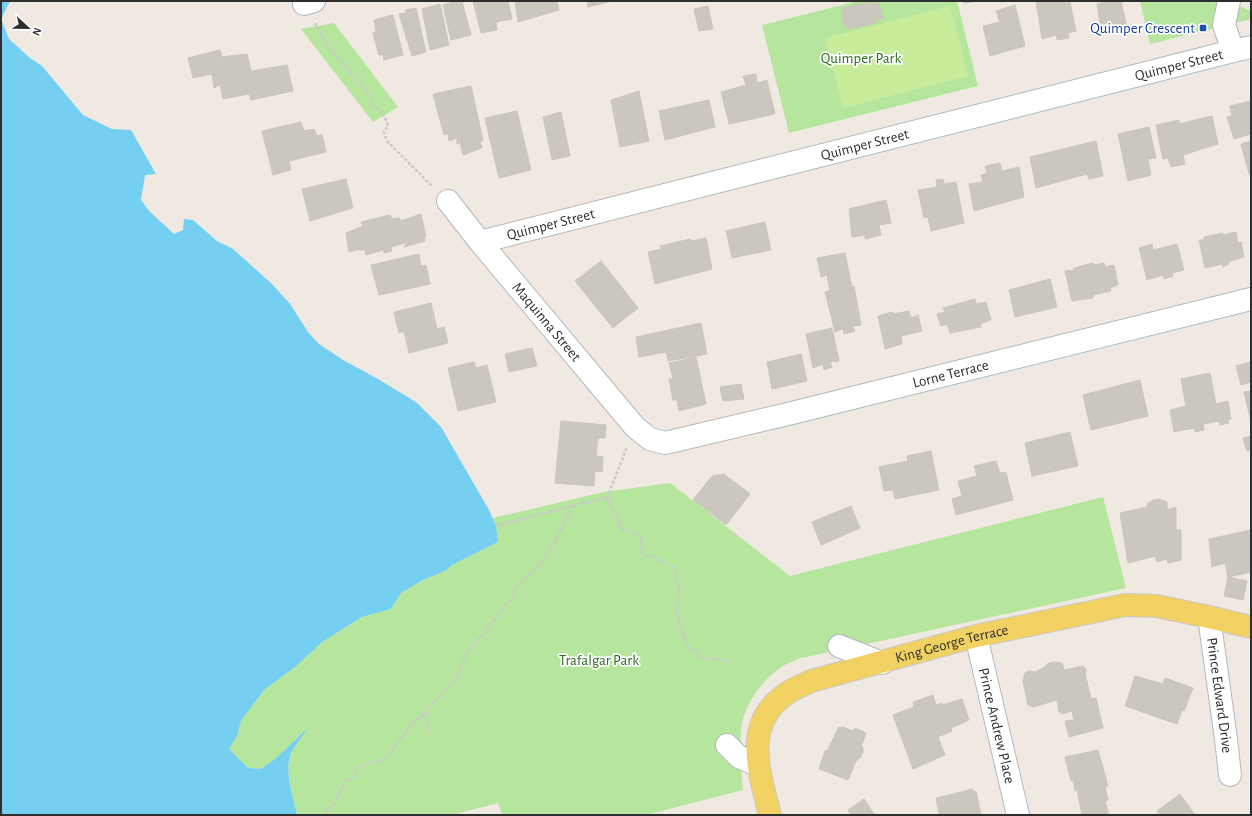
<svg xmlns="http://www.w3.org/2000/svg" width="1252" height="816" font-family="'Alegreya Sans',sans-serif">
	<style>
		.green { fill: #b6e59e }
		.pitch { fill: #c9ec9a }
		.water { fill: #75cff0 }
		.building { fill: #cbc7bf; stroke: #cbc5ba }
		.lines { fill: none; stroke-linecap: round; stroke-linejoin: round }
		.minor-casing { stroke: #b4b7c1; stroke-width: 24 }
		.major-casing { stroke: #c9c9c9; stroke-width: 24 }
		.path { stroke: #c9c9c9; stroke-width: 2.5; stroke-dasharray: 3 2; stroke-linecap: butt }
		.minor { stroke: #fff; stroke-width: 22 }
		.major { stroke: #f2d163; stroke-width: 22 }
		.transit-dot { fill: #1a4fb4; stroke: #fff; stroke-width: 1.5 }
		.labels { text-anchor: middle; dominant-baseline: central; stroke-width: 3.5; stroke-linejoin: round; paint-order: stroke }
		.transit-label { font-size: 15px; fill: #164399; stroke: #fff; text-anchor: end }
		.park-label { font-size: 15px; fill: #2c6e1b; stroke: #fff }
		.street-label { font-size: 15px; fill: #2e2e2e; stroke: #fff }
	</style>
	<rect width="100%" height="100%" fill="#efe9e1"/>
	<path class="green" d="M858 1H957L978 86 789 133 762 25Z
		M1140 1H1227L1251 11V19L1150 44Z
		M334 23 398 107 373 122 301 29Z
		M670 483 790 576 1103 497 1126 588 797 659C793 662 788 663 783 666 763 678 742 707 741 731 740 750 741 770 743 790L646 815H502L498 803 451 815H297C293 794 284 774 291 754 294 745 302 737 306 730L275 759 261 769 248 768 229 749 237 736 241 721 264 690 295 667 322 642 362 617 391 609 401 593 423 580 445 571 452 565 498 542 493 518 604 492Z"/>
	<path class="pitch" d="M950 6 968 76 843 108 825 38Z"/>
	<path class="water" d="M1 1H10L1 19 9 39 30 58 42 66 83 115 112 129 131 130 156 174 145 175 141 200 149 211 174 234 183 230 184 219 193 220 217 241 233 249 271 283 290 304 308 332 319 344 343 360 378 379 416 402 441 427 489 510 496 526 498 542 452 565 445 571 423 580 401 593 391 609 362 617 322 642 295 667 264 690 241 721 237 736 229 749 248 768 261 769 275 759 308 728C303 735 297 743 292 751 283 770 293 795 297 815H1Z"/>
	<path class="building" d="M457 1H462L471 35 451 40 443 5Z
		M473 1H508L512 19 496 22 497 30 481 33Z
		M515 1H557L559 10 518 22Z
		M587 1H612L588 7Z
		M963 1H978L964 3Z
		M1036 1H1064L1065 4 1070 2 1076 31 1068 33 1069 38 1057 40 1056 35 1042 39Z
		M1109 1H1121L1128 32 1102 34 1097 4Z
		M870 2V5L879 3 883 18 875 20V23L849 29 848 26 844 27 841 12 843 11V8Z
		M440 4 449 45 430 50 422 9Z
		M1015 5 1025 46 990 56 983 26 1000 22 996 11Z
		M708 6 713 29 699 31 694 9Z
		M416 8 426 52 412 56 399 14 406 13 405 10Z
		M393 15 403 55 384 60 383 55H379L373 33 376 32 374 20Z
		M220 50 222 57 247 54 251 71 287 65 293 91 251 100 249 94 223 99 220 85 214 88 212 74 193 78 188 58Z
		M756 74 757 83 767 80 775 114 729 124 721 92 746 85 743 76Z
		M471 86 483 141H480L482 148 463 155 460 142 457 144V138L449 141 448 133 444 135 433 94Z
		M639 91 649 141 620 147 611 100Z
		M709 100 715 127 665 140 659 111Z
		M1251 101V134L1234 139 1227 117 1232 116 1230 106Z
		M517 111 531 170 499 178 485 118Z
		M561 112 570 156 552 160 543 117Z
		M1212 116 1218 144 1183 155 1185 164 1171 167 1168 158 1163 159 1156 125 1179 120V124Z
		M301 122 304 131 314 129 317 136 322 135 326 152 289 161 291 170 273 175 262 131Z
		M1149 127 1156 158 1148 159 1151 175 1128 181 1118 134Z
		M1096 141 1103 176 1089 179 1087 174 1036 188 1030 157Z
		M1251 141V174H1249L1241 144Z
		M1000 163 1002 171 1019 167 1024 197 974 211 969 184 983 182 981 175 987 173 985 166Z
		M346 179 353 208 310 221 302 189Z
		M943 179 944 184 956 182 964 223 931 231 928 217 924 218 918 190 937 187 936 180Z
		M886 200 891 223 879 225 881 235 865 239V235L852 237 849 209Z
		M421 214 426 236 424 237 425 241 404 247 408 242 391 247 392 251 384 253 383 250 366 255 364 249 360 251 359 249 349 252 346 233 363 226 361 222 390 215 392 219 400 218V221Z
		M765 222 771 250 732 258 726 231Z
		M1236 232 1238 243 1241 242 1244 257 1228 262 1229 264 1223 267 1222 264 1205 268 1199 240H1204V237L1223 233V235Z
		M706 238 712 269 655 284 648 252 661 249 660 246 690 239 691 241Z
		M1152 244 1153 250 1177 244 1184 270 1172 273 1173 276 1164 279 1163 275 1147 280 1139 248Z
		M845 253 852 287 854 286 861 325 853 326 855 331 844 334 843 329 835 332 825 292 830 290 827 275 821 277 817 258Z
		M419 254 421 266 426 265 430 284 379 295 371 265Z
		M601 261 638 308 613 328 575 281Z
		M1093 263 1094 265 1104 263 1105 267 1114 265 1118 285 1110 288 1111 291 1093 295V298L1072 301 1065 271 1074 270V268Z
		M1050 279 1057 307 1015 317 1009 290Z
		M975 299 976 304 986 302 991 320 980 324 981 327 950 333 947 324 941 326 937 314 945 312 943 308Z
		M431 303 437 329 444 327 448 343 409 353 404 331 399 333 394 312Z
		M909 311 911 318 918 315 922 331 901 336 902 344 885 349 878 316 892 312 893 314Z
		M701 323 707 354 668 361 666 352 639 357 636 337Z
		M832 328 839 361 830 362 832 367 824 370 823 364 813 368 806 334Z
		M532 348 537 366 509 372 505 354Z
		M801 354 807 381 772 389 767 362Z
		M696 357 706 404 679 411 677 400H673L669 379H673L669 363Z
		M474 362 476 368 487 365 496 402 458 411 448 368Z
		M1251 362V382L1241 385 1236 366Z
		M1210 373 1216 404 1228 401 1231 419H1228L1229 423 1220 425 1219 421 1203 424 1204 430 1195 432 1194 428 1174 432 1170 410 1186 406 1181 379Z
		M1140 380 1148 416 1091 430 1083 395Z
		M741 384 744 399 723 401 720 387Z
		M1251 391V422L1244 392Z
		M561 421 606 425 605 438H598L596 456 603 457 602 472 595 471 594 486 555 483Z
		M1070 432 1078 466 1032 476 1025 443Z
		M1251 436V450L1247 451 1243 438Z
		M931 451 939 490 895 499 893 490 884 491 879 467 908 461 907 456Z
		M996 461 1000 473 1006 472 1013 500 956 515 952 499 962 496 958 481 977 476 974 466Z
		M724 474 750 494 726 525 693 500 712 476Z
		M1159 499 1167 502V510L1176 507V530H1181V560L1168 563 1167 559 1157 562 1155 556 1128 563 1120 513 1147 507 1148 503 1153 500Z
		M851 506 860 528 821 545 812 522Z
		M1251 530V572L1228 577 1225 563 1212 567 1209 539Z
		M1228 577 1247 581 1243 600 1224 596Z
		M1053 662 1062 663 1064 670 1083 666 1086 669V671L1085 673 1091 699 1096 698 1103 728 1069 737 1065 721 1074 720 1072 711 1062 714 1059 712 1057 700 1033 707 1028 705 1023 681 1025 673 1029 671 1035 672 1045 667 1047 664Z
		M1135 676 1163 684 1165 678 1193 688 1184 711 1182 710 1177 724 1125 706Z
		M933 695 936 705 942 703V705L962 699 969 720 951 728 952 731 938 737 945 755 913 769 893 715 914 707 913 702Z
		M843 727 853 731 855 728 866 733 861 747H863V752L861 757 856 761 848 780 819 769 825 751 828 750 838 728Z
		M1098 750 1108 786 1105 787 1108 800 1105 801 1109 815H1082L1077 790 1075 791 1073 780 1071 781 1065 757Z
		M973 789V792L976 791 981 815H942V813L939 814 936 798Z
		M1180 794 1195 815H1160L1157 811Z
		M864 799 874 814 851 815 848 810Z"/>
	<g class="lines">
		<defs>
			<g id="minor">
				<path d="M1229 1 1224 25 1233 51"/>
				<path d="M304 4 314 1"/>
				<path id="s1" d="M448 201 480 242 635 427 650 439 665 443 792 413 1251 299"/>
				<path id="s2" d="M480 242 1233 51 1251 47"/>
				<path id="s3" d="M1209 617 1226 739 1230 775"/>
				<path id="s4" d="M976 636 1018 815"/>
				<path d="M839 646 882 663"/>
				<path d="M727 745 739 757 758 765"/>
			</g>
			<g id="major">
				<path id="s5" d="M770 815C758 768 741 718 794 689 800 686 806 684 811 681L976 636 1125 605 1157 606 1209 617 1251 627"/>
			</g>
		</defs>
		<use href="#minor" class="minor-casing"/>
		<use href="#major" class="major-casing"/>
		<path class="path" d="M315 23 330 49 371 96 373 106C382 110 385 117 388 126L384 132 387 141 432 186
			M607 498 619 520V526L621 529 633 532 641 539V547L643 554 648 557 654 556 664 563 675 568 679 589 678 594 679 598 676 610 679 618V625L689 648 698 652 699 656 704 659H718L731 663
			M496 526 574 505 607 498 627 447
			M430 732 425 713 456 678 467 653 499 615 507 603 512 599 517 585 531 574 546 557 574 505
			M323 815 335 803 345 781 353 778 358 767 384 759 414 722 425 713"/>
		<use href="#minor" class="minor"/>
		<use href="#major" class="major"/>
	</g>
	<rect class="transit-dot" x="1199" y="24" width="8" height="8" rx="2"/>
	<g class="labels">
		<g class="transit-label">
			<text x="1195" y="28">Quimper Crescent</text>
		</g>
		<g class="park-label">
			<text x="861" y="58">Quimper Park</text>
			<text x="599" y="660">Trafalgar Park</text>
		</g>
		<g class="street-label">
			<text stroke="none"><textPath href="#s2" startOffset="721">Quimper Street</textPath></text>
			<text stroke="none"><textPath href="#s2" startOffset="397">Quimper Street</textPath></text>
			<text stroke="none"><textPath href="#s2" startOffset="73">Quimper Street</textPath></text>
			<text stroke="none"><textPath href="#s1" startOffset="156">Maquinna Street</textPath></text>
			<text stroke="none"><textPath href="#s1" startOffset="622">Lorne Terrace</textPath></text>
			<text stroke="none"><textPath href="#s5" startOffset="306">King George Terrace</textPath></text>
			<text stroke="none"><textPath href="#s3" startOffset="79">Prince Edward Drive</textPath></text>
			<text stroke="none"><textPath href="#s4" startOffset="92">Prince Andrew Place</textPath></text>
		</g>
	</g>
	<rect width="1252" height="816" fill="none" stroke="#2e2e2e" stroke-width="4"/>
	<g transform="translate(28 28) rotate(112)" stroke="#ffffff" stroke-width="3" paint-order="stroke">
	<path d="M0-3L7 15L0 10L-7 15Z" fill="#2e2e2e"/>
	<text y="-6" font-size="11" font-weight="bold" text-anchor="middle" fill="#2e2e2e">N</text>
	</g>
</svg>
